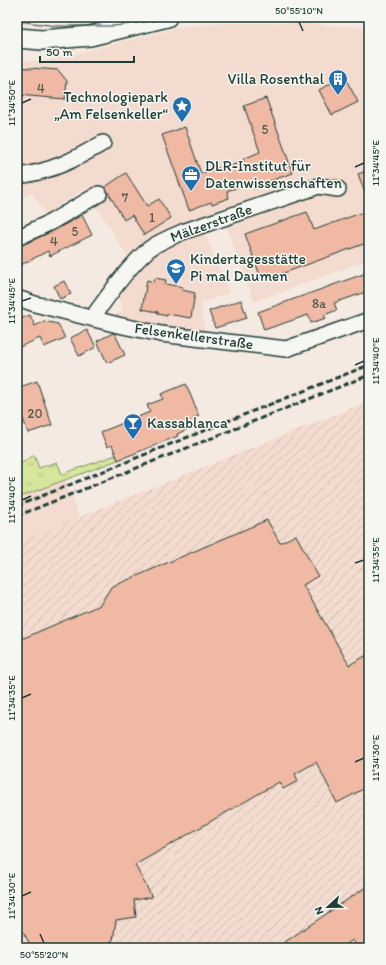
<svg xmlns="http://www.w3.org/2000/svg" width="386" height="965" font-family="Itim,sans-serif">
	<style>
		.built { fill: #f3dbcf }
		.industrial { fill: url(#industrial-furrows) }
		.grass { fill: url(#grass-tufts); stroke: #7a9267 }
		.building { fill: #efb9a3; stroke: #1f3d34 }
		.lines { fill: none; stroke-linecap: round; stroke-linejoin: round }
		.minor-casing { stroke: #1f3d34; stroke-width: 18 }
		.major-casing { stroke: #1f3d34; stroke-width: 22 }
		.minor { stroke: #f6f6f2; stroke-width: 15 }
		.major { stroke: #f6f6f2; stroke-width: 19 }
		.tram { stroke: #1f3d34; stroke-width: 1 }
		.rail { stroke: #1f3d34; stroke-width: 3; stroke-dasharray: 6 3; stroke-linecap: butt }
		.ticks { fill: none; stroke: #1f3d34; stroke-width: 1.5 }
		.labels { text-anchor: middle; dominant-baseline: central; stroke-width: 3; stroke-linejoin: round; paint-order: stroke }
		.number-label { font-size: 13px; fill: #535c50 }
		.poi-label { font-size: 15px; fill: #1f3d34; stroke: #f6f6f2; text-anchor: start }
		.street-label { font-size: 15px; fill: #1f3d34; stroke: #f6f6f2 }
		.neatline { fill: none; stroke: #1f3d34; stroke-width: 1.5 }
		.ticks-label { font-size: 10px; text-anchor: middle; fill: #1f3d34 }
	</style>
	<defs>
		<pattern id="industrial-furrows" width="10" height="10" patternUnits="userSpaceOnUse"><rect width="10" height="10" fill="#f3dbcf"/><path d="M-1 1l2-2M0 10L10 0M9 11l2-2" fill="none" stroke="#d0bdb2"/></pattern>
		<pattern id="grass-tufts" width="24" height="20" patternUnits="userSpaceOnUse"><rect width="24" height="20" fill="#d6e69a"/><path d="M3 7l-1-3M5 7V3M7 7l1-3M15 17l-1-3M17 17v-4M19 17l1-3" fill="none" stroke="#b7c685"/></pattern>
	</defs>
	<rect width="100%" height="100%" fill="#f5eae2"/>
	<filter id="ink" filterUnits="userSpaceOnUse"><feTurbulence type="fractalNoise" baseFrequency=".025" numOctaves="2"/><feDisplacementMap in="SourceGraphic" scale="8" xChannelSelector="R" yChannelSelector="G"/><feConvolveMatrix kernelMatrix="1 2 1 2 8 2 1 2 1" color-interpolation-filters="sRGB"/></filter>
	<g filter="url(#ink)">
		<path class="built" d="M226 23H282L369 27V260L254 302 220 211 181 224 163 234 129 259 85 189 46 214 32 193 17 199V60L46 61 185 26Z
			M204 230 229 293 201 303 205 332 160 326 122 318 114 315 123 312 118 295 154 255 166 246Z
			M65 480 80 518 17 542V498Z"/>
		<path class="industrial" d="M369 401V948H17V542Z"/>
		<path class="grass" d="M34 455 39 468 57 462 62 474 116 455 118 460 17 498V466Z"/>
		<path class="building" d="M17 67 58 70 67 81 65 99 17 95Z
			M344 76 358 102 332 115 319 90Z
			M266 98 293 173 270 181 271 183 254 189 252 182 227 191 229 198 212 204 211 202 189 210 162 135 185 127 201 174 218 167 219 170 244 161 243 159 260 152 244 106Z
			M369 170V200L368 201 358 174Z
			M126 173 147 206 159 199 171 218 144 235 132 215 124 220 105 187Z
			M369 210V242L262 281 245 234 307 212 314 230Z
			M82 215 92 235 50 256 48 251 17 267V247L55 230Z
			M369 272V291L334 303 337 310 324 315 326 318 311 323 308 315 264 330 258 312Z
			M155 278 166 280 165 284 183 287 182 290 195 293 191 318 167 314V316L158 314V312L142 309 147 280 154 282Z
			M64 281 71 294 60 299 54 286Z
			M241 300 247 318 215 328 209 311Z
			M30 315 35 326 44 321 58 324 65 338 44 347 40 338 17 348V320Z
			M87 330 96 347 79 356 70 338Z
			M113 333 115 334 125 355 107 363 97 341Z
			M37 381 52 425 28 433 17 402V388Z
			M186 384 199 416 194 418 197 425 177 434 178 436 118 460 112 445 107 447 101 432 150 412 147 405 163 399 161 394Z
			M267 520 280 543 296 535 318 576 303 585 349 665 369 654V786L337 803 316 762 295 774 298 781 283 789 279 782 135 865 152 897 134 900 136 917 116 920 113 940 100 948H32L17 921V641L100 605 111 587Z
			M369 885V929L364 932 369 940V948H358L353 940 340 948H276Z"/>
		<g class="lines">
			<defs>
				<path id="minor" d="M17 176C51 172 74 160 103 143
					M17 238 51 222 99 194
					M17 298 35 304 118 325 161 334 286 349 369 320
					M92 318C109 295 127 268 149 249 160 241 173 236 185 231L319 186 338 189"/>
				<path id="major" d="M17 38 42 40 90 36 167 17"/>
			</defs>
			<use href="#minor" class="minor-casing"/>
			<use href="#major" class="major-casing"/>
			<use href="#minor" class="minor"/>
			<use href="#major" class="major"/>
			<path class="tram" d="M41 17 66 20 95 19
				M308 17 369 20
				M17 21 57 26H114L180 17"/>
			<path class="rail" d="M17 506 223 423 369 365
				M17 516 369 375"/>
		</g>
	</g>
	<path class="ticks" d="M299 22 303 31M22 103 31 99M355 167 364 163M22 301 31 298M355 365 364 361M22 500 31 496M355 563 364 560M22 698 31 694M355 762 364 758M22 896 31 892M40 934 44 943"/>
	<defs>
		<symbol id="building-pin" viewBox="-11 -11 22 30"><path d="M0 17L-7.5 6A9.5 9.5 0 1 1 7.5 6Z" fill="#1f6fb2" stroke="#f6f6f2"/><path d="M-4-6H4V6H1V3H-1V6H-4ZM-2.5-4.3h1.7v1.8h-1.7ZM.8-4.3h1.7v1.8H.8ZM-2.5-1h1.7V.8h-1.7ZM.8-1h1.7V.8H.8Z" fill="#fff"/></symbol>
		<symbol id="sight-pin" viewBox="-11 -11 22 30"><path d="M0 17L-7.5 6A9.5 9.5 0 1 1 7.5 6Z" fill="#1f6fb2" stroke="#f6f6f2"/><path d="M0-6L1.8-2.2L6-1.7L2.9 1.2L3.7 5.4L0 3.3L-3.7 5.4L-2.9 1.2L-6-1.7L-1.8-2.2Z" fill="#fff"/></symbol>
		<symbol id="office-pin" viewBox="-11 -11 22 30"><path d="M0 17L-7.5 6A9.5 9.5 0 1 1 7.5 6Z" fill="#1f6fb2" stroke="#f6f6f2"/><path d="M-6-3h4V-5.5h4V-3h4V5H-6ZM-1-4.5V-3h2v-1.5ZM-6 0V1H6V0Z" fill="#fff"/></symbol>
		<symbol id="school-pin" viewBox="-11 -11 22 30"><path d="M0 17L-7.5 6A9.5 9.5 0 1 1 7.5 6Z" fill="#1f6fb2" stroke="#f6f6f2"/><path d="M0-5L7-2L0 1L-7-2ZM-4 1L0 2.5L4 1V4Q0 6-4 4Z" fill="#fff"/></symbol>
		<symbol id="bar-pin" viewBox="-11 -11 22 30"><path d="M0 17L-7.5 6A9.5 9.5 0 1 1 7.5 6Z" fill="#1f6fb2" stroke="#f6f6f2"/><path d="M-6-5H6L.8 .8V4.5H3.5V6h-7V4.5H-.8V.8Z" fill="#fff"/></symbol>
	</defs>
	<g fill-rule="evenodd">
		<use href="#building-pin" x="327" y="68" width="22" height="30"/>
		<use href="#sight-pin" x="171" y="95" width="22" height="30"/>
		<use href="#office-pin" x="180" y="164" width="22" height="30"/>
		<use href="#school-pin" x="165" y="257" width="22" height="30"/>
		<use href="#bar-pin" x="122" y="412" width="22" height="30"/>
	</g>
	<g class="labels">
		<g class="number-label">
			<text x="41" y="88">4</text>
			<text x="265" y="129">5</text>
			<text x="125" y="197">7</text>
			<text x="152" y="217">1</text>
			<text x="75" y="231">5</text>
			<text x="54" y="241">4</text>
			<text x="319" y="303">8a</text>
			<text x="35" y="413">20</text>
		</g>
		<g class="poi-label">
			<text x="324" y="79" text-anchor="end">Villa Rosenthal</text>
			<text x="168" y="97" text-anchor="end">Technologiepark<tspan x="168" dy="17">„Am Felsenkeller“</tspan></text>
			<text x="205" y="166">DLR-Institut für<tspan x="205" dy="17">Datenwissenschaften</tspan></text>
			<text x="190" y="259">Kindertagesstätte<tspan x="190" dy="17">Pi mal Daumen</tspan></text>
			<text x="147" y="423">Kassablanca</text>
		</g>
		<g class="street-label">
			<text transform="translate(211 223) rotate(-20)">Mälzerstraße</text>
			<text transform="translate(194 336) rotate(8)">Felsenkellerstraße</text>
		</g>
	</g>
	<rect width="386" height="965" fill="none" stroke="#f6f6f2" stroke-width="44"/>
	<g transform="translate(328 907) rotate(248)" stroke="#f6f6f2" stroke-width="3" paint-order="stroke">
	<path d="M0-3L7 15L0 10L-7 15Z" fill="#1f3d34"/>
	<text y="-6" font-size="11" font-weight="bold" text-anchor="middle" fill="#1f3d34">N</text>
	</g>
	<path d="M40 56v6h94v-6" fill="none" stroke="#1f3d34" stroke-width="2"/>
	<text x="46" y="56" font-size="12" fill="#1f3d34" stroke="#f6f6f2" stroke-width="3" paint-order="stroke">50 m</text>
	<rect x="22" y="22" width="342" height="921" class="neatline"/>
	<g class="ticks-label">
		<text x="299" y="14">50°55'10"N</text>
		<text transform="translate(11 103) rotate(-90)" y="4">11°34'50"E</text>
		<text transform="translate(375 163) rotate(-90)" y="4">11°34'45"E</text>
		<text transform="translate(11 301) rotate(-90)" y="4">11°34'45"E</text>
		<text transform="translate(375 361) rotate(-90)" y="4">11°34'40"E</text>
		<text transform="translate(11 500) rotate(-90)" y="4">11°34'40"E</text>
		<text transform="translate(375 560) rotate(-90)" y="4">11°34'35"E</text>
		<text transform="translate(11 698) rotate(-90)" y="4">11°34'35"E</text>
		<text transform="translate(375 758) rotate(-90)" y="4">11°34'30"E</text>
		<text transform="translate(11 896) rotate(-90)" y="4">11°34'30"E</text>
		<text x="44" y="958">50°55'20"N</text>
	</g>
</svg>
